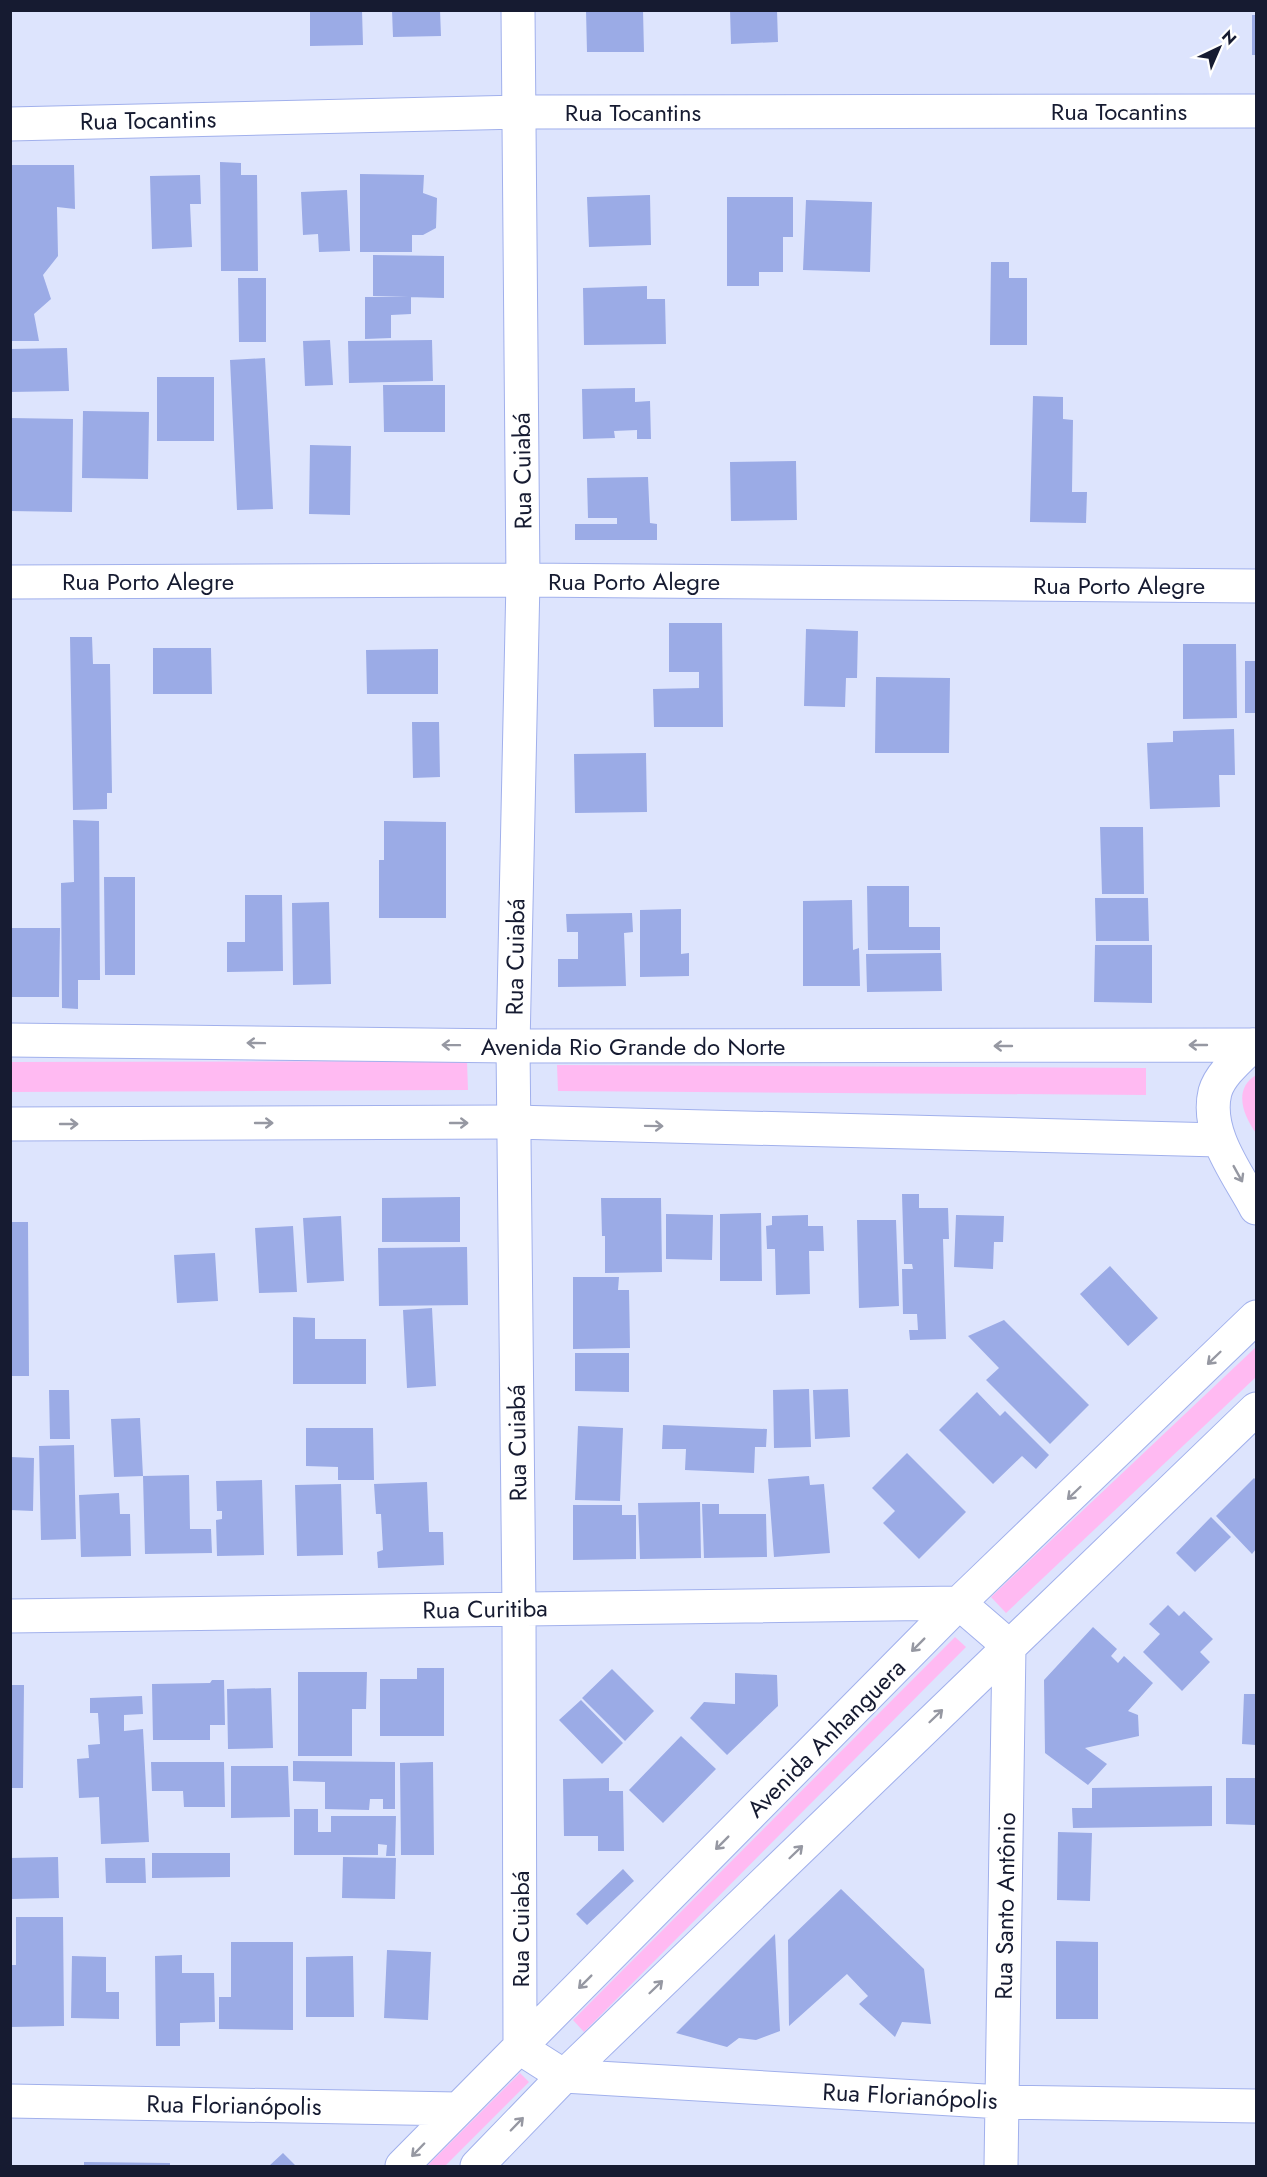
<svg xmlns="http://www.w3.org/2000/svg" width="1267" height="2177" font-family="Jost,sans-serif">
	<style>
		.green { fill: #ffbaf2 }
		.building { fill: #9babe6 }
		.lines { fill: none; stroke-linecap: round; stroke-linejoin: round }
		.minor-casing { stroke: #a1b0ec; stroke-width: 35 }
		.major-casing { stroke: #a1b0ec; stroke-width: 35 }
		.minor { stroke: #fff; stroke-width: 33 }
		.major { stroke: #fff; stroke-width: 33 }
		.oneway { stroke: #9698a2 }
		.labels { text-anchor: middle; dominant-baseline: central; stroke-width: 4.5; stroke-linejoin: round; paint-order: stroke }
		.street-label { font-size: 24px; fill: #161b31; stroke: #fff }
	</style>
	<rect width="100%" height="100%" fill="#dde4fd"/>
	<path class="green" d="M467 1061 468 1090 11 1092 10 1062Z
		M557 1065 1146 1068V1095L558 1091Z
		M1256 1075V1133C1243 1115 1233 1089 1256 1075Z
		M1256 1347V1377L1006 1613 991 1597Z
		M955 1637 966 1647 584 2032 573 2020Z
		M520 2073 529 2082 445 2166H427Z"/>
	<path class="building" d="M310 10H362L363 45 310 46Z
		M392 10H440L441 36 393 37Z
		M586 10H643L644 52H587Z
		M730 10H777L778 42 731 44Z
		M1252 15H1256V55H1252Z
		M220 162 241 163V175H257L258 271H221Z
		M10 165H74L75 209 57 207 58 256 43 275 51 299 34 314 39 341H10Z
		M360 174 424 175 423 193 437 198 436 228 423 235H412V252H360Z
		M200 175 201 204H190L192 247 152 249 150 176Z
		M347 190 350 251 319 252 318 234 303 235 301 192Z
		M650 195 651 245 589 247 587 197Z
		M727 197H793V237H783V272H759V286H727Z
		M806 200 872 202 870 272 803 270Z
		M373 255 444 256V298L373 296Z
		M991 262H1009V278H1027V345H990Z
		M238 278H266V342H239Z
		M647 286V299H665L666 344 584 345 583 288Z
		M365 297H411V314L391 315V338L365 339Z
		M330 340 333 385 305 386 303 341Z
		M432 340 433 381 349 383 348 341Z
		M67 348 69 391 10 392V349Z
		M265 358 273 509 237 510 230 360Z
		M157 377H214V441H157Z
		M383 385H445V432H384Z
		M635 388V402L650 401 651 439H637V430L614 431 615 438 583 439 582 389Z
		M1033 396 1063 397V419L1073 420 1072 492H1087L1086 523 1030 522Z
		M83 411 149 412 148 479 82 478Z
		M10 418 73 419 72 512 10 511Z
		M310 445 351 446 350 515 309 514Z
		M796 461 797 520 731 521 730 462Z
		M648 477 650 523 657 524V540H575V524H617V518H588L587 478Z
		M669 623H722L723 727H654L653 689 699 688V672H669Z
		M806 629 858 631 857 678H846L845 707 804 706Z
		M70 637H92L93 664H110L112 793H107V809L73 810Z
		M1183 644H1236L1237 718 1183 719Z
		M153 648H211L212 694H153Z
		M438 649V694H367L366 650Z
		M1245 661H1256V713H1245Z
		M876 677 950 678 949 753H875Z
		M412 722H439L440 777 413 778Z
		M1234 729 1235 775H1219L1220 807 1150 809 1147 743 1173 742V731Z
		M646 753 647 812 575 813 574 754Z
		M73 820 99 821 100 980H78V1009L62 1008 61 883 74 882Z
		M384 821 446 822V918H379V860H384Z
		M1100 827H1143L1144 894H1102Z
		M104 877H135V975H105Z
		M867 886H909V927H940V950H868Z
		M245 895H282L283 971 227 972V942H245Z
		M1095 898H1148L1149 941H1096Z
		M852 900 853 950 859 948 860 986H803V901Z
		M329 902 331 984 293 985 292 903Z
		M681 909V954L689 953V976L640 977V910Z
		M632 913 633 932 624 933 626 986 558 987V959H578V932H567L566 914Z
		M10 928H60L59 997H10Z
		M1095 945H1152V1003L1094 1002Z
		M941 953 942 991 867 992 866 954Z
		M902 1194H919V1208H948L949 1239H943L946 1339 910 1340 909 1330H918L917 1314H903L902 1269H913L912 1264H904Z
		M460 1197V1242H382V1198Z
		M601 1198H661L662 1272 605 1273V1236H602Z
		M761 1213 762 1281H720V1214Z
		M666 1214 713 1215 712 1260 666 1259Z
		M808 1215V1226H823L824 1251H809L810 1294 776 1295 775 1249H767L766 1226 772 1225V1216Z
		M956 1215 1004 1216 1003 1242H994L993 1269 954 1267Z
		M341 1216 344 1281 307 1283 303 1218Z
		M857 1220H896L899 1306 859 1308Z
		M10 1222H28L29 1376H10Z
		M293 1226 297 1292 259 1293 255 1228Z
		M467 1247 468 1305 379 1306 378 1248Z
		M215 1253 218 1301 177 1303 174 1255Z
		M1110 1266 1158 1318 1128 1346 1080 1294Z
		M573 1277H619L618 1290H629L630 1348 573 1349Z
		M432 1308 436 1386 407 1388 403 1310Z
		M293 1317 315 1318V1339H366V1384H293Z
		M1004 1320 1089 1405 1050 1444 986 1380 999 1368 968 1336Z
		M575 1353H629V1392L575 1391Z
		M809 1389 811 1447 774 1448 773 1390Z
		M848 1389 850 1437 815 1439 813 1390Z
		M49 1390H69L70 1439H50Z
		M977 1392 1000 1416 1005 1411 1049 1455 1036 1469 1022 1456 993 1484 939 1430Z
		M140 1418 143 1476 114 1477 111 1419Z
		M663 1425 767 1429 766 1447H755L754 1473 685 1470 686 1449H662Z
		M578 1426 623 1428 620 1501 575 1500Z
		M306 1428H373L374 1480H338V1467L306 1466Z
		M74 1445 76 1539 41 1540 39 1446Z
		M907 1453 966 1512 919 1559 883 1523 895 1511 872 1488Z
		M10 1457 34 1458 33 1511 10 1510Z
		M189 1475 190 1529H211L212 1553 145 1554 143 1476Z
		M809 1476 810 1485 824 1484 830 1553 774 1557 768 1479Z
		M1254 1478 1256 1480V1549L1252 1554 1216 1516Z
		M262 1480 264 1555 217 1556 216 1520 222 1519V1511H217L216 1481Z
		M427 1482 429 1532H443L444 1565 378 1568 377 1552 383 1550 381 1514H376L374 1484Z
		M341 1484 343 1555 297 1556 295 1485Z
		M119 1493 120 1514H130L131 1556 81 1557 79 1495Z
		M700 1502 701 1558 640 1559 638 1503Z
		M702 1504H719V1514H766L767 1557 704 1558Z
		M573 1505H622V1515H636V1559L573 1560Z
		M1211 1517 1231 1537 1195 1572 1176 1553Z
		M1168 1605 1179 1616 1184 1611 1213 1639 1200 1652 1210 1662 1182 1691 1143 1652 1160 1634 1149 1624Z
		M1093 1627 1117 1649 1111 1656 1118 1663 1124 1656 1153 1683 1128 1711 1138 1715 1139 1736 1085 1748 1107 1764 1088 1785 1045 1753 1044 1680Z
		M417 1668H444V1736H380V1679H417Z
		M612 1669 654 1711 625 1741 582 1698Z
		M298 1672H367L366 1709H352V1756H298Z
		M735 1673 777 1675 778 1706 727 1755 690 1718 704 1702 735 1704Z
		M212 1680H224L225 1725H210V1740H153L152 1684 210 1683Z
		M10 1685H24L23 1788H10Z
		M271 1688 273 1748 228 1749 227 1689Z
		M1244 1694H1256V1745L1242 1744Z
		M142 1696 143 1714 124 1715V1731L143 1729 149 1842 101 1844 99 1797 79 1798 77 1759 89 1758 88 1745 100 1744 98 1713H90V1698Z
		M581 1700 623 1743 602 1764 559 1720Z
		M681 1736 716 1769 663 1823 629 1790Z
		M293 1761 395 1762V1809H383V1799H370L369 1810 325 1809V1782L293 1781Z
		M151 1762H224L225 1807H184L183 1791H152Z
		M433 1762 434 1855H401L400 1763Z
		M231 1766H288L290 1817 231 1818Z
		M609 1778V1791H623L624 1851H598V1836H564L563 1779Z
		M1226 1778H1256V1825L1226 1824Z
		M1212 1786V1826L1073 1828 1072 1808H1092V1788Z
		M294 1809H318V1832H331V1816H396L395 1856H386L387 1845 378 1844V1855H294Z
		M1058 1832 1092 1833 1090 1901 1057 1900Z
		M152 1853H230V1877L152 1878Z
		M58 1857 59 1898 10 1899V1858Z
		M343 1857 396 1858 395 1899 342 1898Z
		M105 1858H145L146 1883H106Z
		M623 1869 634 1881 587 1925 576 1914Z
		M841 1889 924 1969 931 2024 902 2022 895 2037 859 2004 868 1996 847 1974 789 2026 788 1940Z
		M16 1917H63L64 2026 10 2027V1965H16Z
		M775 1934 780 2031 756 2040 739 2038 727 2047 676 2033Z
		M1056 1941 1098 1942V2019H1056Z
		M231 1942H293V2030L219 2029V1997H231Z
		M387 1950 431 1952 428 2020 384 2018Z
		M182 1955V1973H214L215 2022 180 2023V2046H156L155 1956Z
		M72 1956 106 1957V1992H119V2019L71 2018Z
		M353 1956 354 2017H306V1957Z
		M283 2153 296 2166H269Z
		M84 2162 170 2163V2166H84Z"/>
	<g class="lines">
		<defs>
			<path id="minor" d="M518 10 523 580 513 1046 519 1609 520 2048 564 2076 1002 2102 1256 2106
				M10 124 518 112 1256 111
				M10 582 523 580 1256 586
				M959 1603 1009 1646 1001 2166
				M10 1616 959 1603
				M10 2101 457 2109
				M402 2166 959 1603 1256 1317
				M477 2166 564 2076 1256 1409"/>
			<path id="major" d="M10 1040 513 1046 1256 1045
				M1253 1045C1240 1058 1220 1074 1215 1092 1205 1133 1238 1174 1256 1208
				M10 1124 514 1122 1219 1140"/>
		</defs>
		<use href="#minor" class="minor-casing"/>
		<use href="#major" class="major-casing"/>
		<use href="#minor" class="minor"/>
		<use href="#major" class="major"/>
	</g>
	<defs><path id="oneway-shaft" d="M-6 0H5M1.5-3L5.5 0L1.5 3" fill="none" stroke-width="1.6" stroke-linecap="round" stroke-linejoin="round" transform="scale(1.5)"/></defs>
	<g class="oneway">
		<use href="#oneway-shaft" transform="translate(256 1043) rotate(-179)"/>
		<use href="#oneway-shaft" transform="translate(451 1045) rotate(-179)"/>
		<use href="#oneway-shaft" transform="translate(1198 1045) rotate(180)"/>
		<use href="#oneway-shaft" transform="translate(1003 1046) rotate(180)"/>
		<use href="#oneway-shaft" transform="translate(264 1123)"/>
		<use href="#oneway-shaft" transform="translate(459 1123)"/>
		<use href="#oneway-shaft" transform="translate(69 1124)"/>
		<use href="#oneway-shaft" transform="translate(654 1126) rotate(1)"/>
		<use href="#oneway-shaft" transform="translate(1238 1174) rotate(61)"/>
		<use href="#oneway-shaft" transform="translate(1214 1358) rotate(136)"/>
		<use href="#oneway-shaft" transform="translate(1074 1493) rotate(136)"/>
		<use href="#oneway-shaft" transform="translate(918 1645) rotate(135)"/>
		<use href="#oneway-shaft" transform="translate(936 1716) rotate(-44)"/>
		<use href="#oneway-shaft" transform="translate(722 1843) rotate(135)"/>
		<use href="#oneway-shaft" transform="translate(796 1852) rotate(-44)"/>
		<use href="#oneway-shaft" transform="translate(585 1982) rotate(135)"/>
		<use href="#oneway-shaft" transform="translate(656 1987) rotate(-44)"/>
		<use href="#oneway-shaft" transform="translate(517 2124) rotate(-46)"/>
		<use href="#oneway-shaft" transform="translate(418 2150) rotate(134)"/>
	</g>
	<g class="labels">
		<g class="street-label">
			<text x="1119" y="111">Rua Tocantins</text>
			<text x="633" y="112">Rua Tocantins</text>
			<text transform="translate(148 120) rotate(-1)">Rua Tocantins</text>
			<text transform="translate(522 471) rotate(-91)">Rua Cuiabá</text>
			<text x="148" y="581">Rua Porto Alegre</text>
			<text x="634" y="581">Rua Porto Alegre</text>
			<text x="1119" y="585">Rua Porto Alegre</text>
			<text transform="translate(515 957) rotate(-89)">Rua Cuiabá</text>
			<text x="633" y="1046">Avenida Rio Grande do Norte</text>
			<text transform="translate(517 1443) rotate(-91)">Rua Cuiabá</text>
			<text transform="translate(485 1609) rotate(-1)">Rua Curitiba</text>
			<text transform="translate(826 1738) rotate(-45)">Avenida Anhanguera</text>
			<text transform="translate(1005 1906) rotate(-89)">Rua Santo Antônio</text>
			<text transform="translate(520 1929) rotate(-90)">Rua Cuiabá</text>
			<text transform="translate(910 2096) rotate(3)">Rua Florianópolis</text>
			<text transform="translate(234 2105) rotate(1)">Rua Florianópolis</text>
		</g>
	</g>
	<rect width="1267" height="2177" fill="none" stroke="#161b31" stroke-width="24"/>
	<g transform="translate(1219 48) rotate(44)" stroke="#ffffff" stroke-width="4.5" paint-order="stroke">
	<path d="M0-4.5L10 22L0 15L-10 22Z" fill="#161b31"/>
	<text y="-9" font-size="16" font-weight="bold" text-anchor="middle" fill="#161b31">N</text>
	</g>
</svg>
